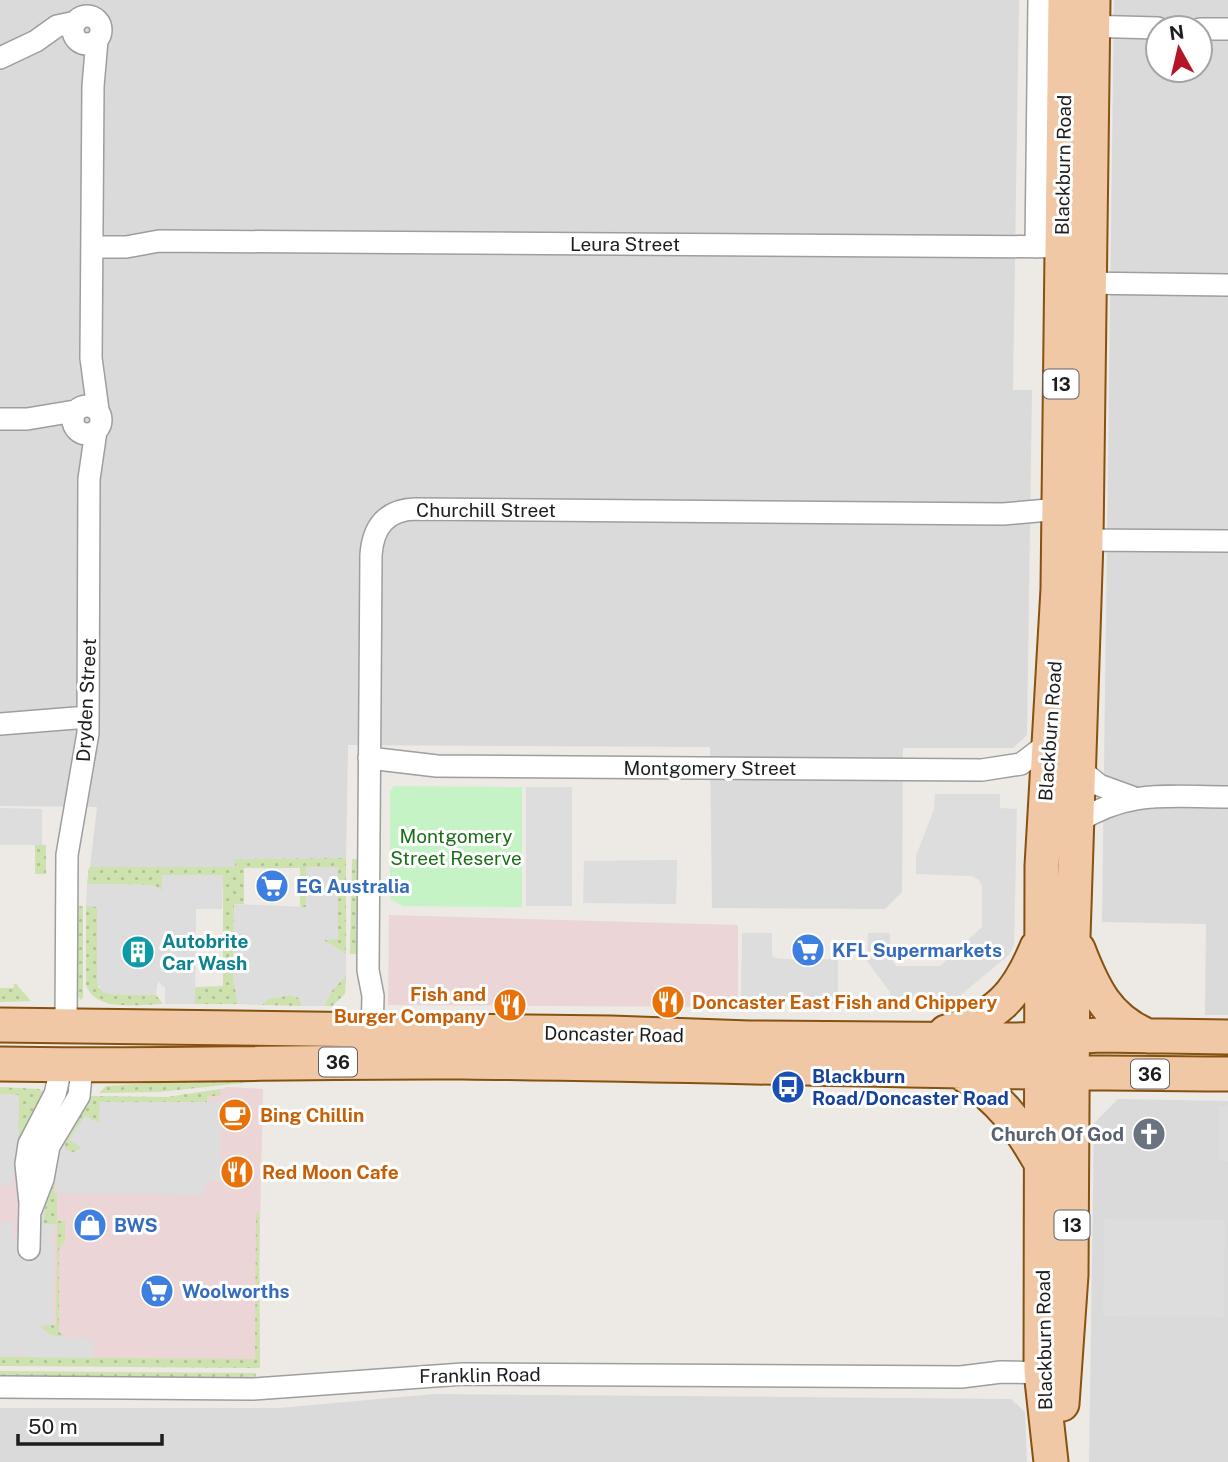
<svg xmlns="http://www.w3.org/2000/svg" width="1228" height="1462" font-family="'Public Sans',sans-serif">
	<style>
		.residential { fill: #dbdada; fill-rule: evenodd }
		.commercial { fill: #ecd5d6 }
		.grass { fill: url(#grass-dots) }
		.park { fill: #c6f3c5 }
		.parking { fill: #ddd }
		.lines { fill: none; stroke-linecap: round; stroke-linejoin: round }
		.street-casing { stroke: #9e9e9e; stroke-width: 24 }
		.primary-casing { stroke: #855210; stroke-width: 37 }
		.street { stroke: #fff; stroke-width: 21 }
		.primary { stroke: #f1c8a5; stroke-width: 33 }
		.labels { text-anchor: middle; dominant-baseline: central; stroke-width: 6; stroke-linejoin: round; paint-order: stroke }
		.shield { fill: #fff; stroke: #616161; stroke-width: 2 }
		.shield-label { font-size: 18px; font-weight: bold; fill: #1d1d1d }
		.street-label { font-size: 19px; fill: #1d1d1d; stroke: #fff }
		.park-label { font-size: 19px; fill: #1a6e17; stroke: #fff }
		.shop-label { font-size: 19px; font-weight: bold; fill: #366cbe; stroke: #fff; text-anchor: start }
		.culture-label { font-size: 19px; font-weight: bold; fill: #0d838f; stroke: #fff; text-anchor: start }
		.food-label { font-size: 19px; font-weight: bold; fill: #c56008; stroke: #fff; text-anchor: start }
		.transit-label { font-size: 19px; font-weight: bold; fill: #164399; stroke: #fff; text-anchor: start }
		.worship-label { font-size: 19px; font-weight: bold; fill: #5b616d; stroke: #fff; text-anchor: end }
	</style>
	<defs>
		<pattern id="grass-dots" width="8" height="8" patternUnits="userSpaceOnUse" patternTransform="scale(1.75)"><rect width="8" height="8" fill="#cde2af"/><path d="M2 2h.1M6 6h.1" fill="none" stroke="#b0c196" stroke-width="1.8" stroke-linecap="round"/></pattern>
	</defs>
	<rect width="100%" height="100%" fill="#ede9e4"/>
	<path class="residential" d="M0 0H1019L1013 390H1032L1027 735 1013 748H903L902 892 885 909 712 908 710 747 348 745 346 858 236 859 235 867H90L97 807 0 806Z
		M1114 0H1228V1015H1205L1206 924 1102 922ZM1158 28H1200V70H1158Z
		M1118 1099 1228 1101V1462H1089L1094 1123Z
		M434 1394 1011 1399 1025 1412 1027 1462H0V1408H279Z"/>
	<path class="commercial" d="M389 915 738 925V1007L388 1005Z
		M227 1087 263 1089 257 1364 0 1363V1090L98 1100H138L210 1093Z"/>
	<path class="grass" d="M35 845H46V874H35Z
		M346 858V954L322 939H338V867H307L306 907H300V868H244V904H234L233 975 238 1004H195V987L223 986V875H162V890H157L153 885 87 884 89 867H235V859Z
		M352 859H358L357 954H350Z
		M83 906V998L80 1000 77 993 76 907Z
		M86 906H97L98 987 109 994 156 995 163 1004C139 1004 96 1013 86 985Z
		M346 976 345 994 332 1006H324L333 989Z
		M14 984H16L31 1001 0 1002V988H13Z
		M290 995 299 998 302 1006 262 1005 268 999Z
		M225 1078 261 1081 160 1092 99 1093 106 1086Z
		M0 1087 39 1089 44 1093 26 1127 18 1152 19 1095 0 1094Z
		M220 1089V1096H207V1102H100L99 1123 85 1116 70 1139 82 1148 72 1153 65 1148 64 1141 89 1096 167 1097Z
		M48 1187H54V1193H57V1221H65V1241L59 1249V1332L66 1337 50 1335 39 1325H56L57 1224H43Z
		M256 1213H259L260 1368 0 1366V1357L255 1359Z
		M0 1371 256 1373 255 1378 0 1377Z"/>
	<path class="park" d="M394 786 522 787V907L403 906 390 899V791Z"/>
	<path class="parking" d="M526 787H572V906H526Z
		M935 794H1000V808L1017 809 1014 945 1009 955 951 1003 942 1006H890V992L867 961 868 933H890V957L896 966H940L982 927V886L979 880 972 876 916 874V856L934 809Z
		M0 808 42 809V845H0Z
		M677 860 676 904 583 903 584 861Z
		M306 867H338V939L323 940 346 954V976L333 989 324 1006H302L299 998 290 995 268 999 262 1005 238 1004 233 975 234 904 306 907Z
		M162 875H223L222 909H196L195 1004H165V988L158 981 156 995 109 994 103 992 97 983V907L86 906 87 884 153 885 162 890Z
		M742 933H772V956L775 958 807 961 838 958V1004L741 1002Z
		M41 1090 80 1095 64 1141 66 1150 73 1152 82 1148 69 1140 85 1116 99 1123 100 1102H221L220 1181H205V1195L57 1193V1181L51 1182 45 1199 43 1223 53 1224V1325L39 1326 50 1335 93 1340V1358L22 1357 20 1343 19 1357H0V1222H13V1239H21V1175L13 1172V1186H0V1094L19 1095 18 1152 26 1127 43 1098Z
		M1219 1106H1228V1161H1219Z
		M1104 1219 1225 1220 1224 1317 1103 1316Z"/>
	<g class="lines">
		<defs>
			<path id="street" d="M73 30a14 14 0 1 1 28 0a14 14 0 1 1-28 0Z
				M1083 26 1158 28
				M1200 29H1228
				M97 40 93 86 91 358 98 410
				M0 58 36 41 57 26 76 22
				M93 247H126L159 241 1074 247
				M1036 247 1039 0
				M1080 283 1228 285
				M73 420a14 14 0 1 1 28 0a14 14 0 1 1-28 0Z
				M0 419H27L75 411
				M1076 540 1228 541
				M0 724 88 717
				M369 758 437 766 982 770 1021 764 1047 744
				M1077 767 1099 785 1132 797
				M1077 822C1130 789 1168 797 1228 797
				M66 1025 67 855 88 733 89 479 96 431
				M372 1039 373 996 368 970 371 555C373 527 386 510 415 509L1003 514 1071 508
				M31 1210 43 1179 49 1146 79 1096 82 1066
				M29 1249 30 1203 26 1164 29 1144 55 1094 62 1065
				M0 1387 253 1389 463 1374 961 1377 1001 1372 1050 1373"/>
			<path id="primary" d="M1078 949C1093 988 1107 1019 1148 1036
				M0 1025 611 1033 749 1038 1018 1040 1100 1035 1228 1037
				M946 1032C997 1017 1017 996 1037 947
				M0 1064C154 1067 308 1061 463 1062 718 1065 973 1073 1228 1074
				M962 1073C1001 1100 1018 1123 1041 1163
				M1062 1404 1071 1275 1073 937 1086 540 1093 0
				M1051 1462 1041 1371 1042 866 1058 589 1065 0"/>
		</defs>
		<use href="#street" class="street-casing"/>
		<use href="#primary" class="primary-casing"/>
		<use href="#street" class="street"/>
		<use href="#primary" class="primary"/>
	</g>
	<defs>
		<symbol id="supermarket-disc" viewBox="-11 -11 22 22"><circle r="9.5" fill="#3f7fe0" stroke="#fff"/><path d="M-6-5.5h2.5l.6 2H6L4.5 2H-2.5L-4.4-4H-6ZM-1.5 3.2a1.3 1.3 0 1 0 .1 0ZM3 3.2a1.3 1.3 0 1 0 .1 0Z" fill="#fff"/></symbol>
		<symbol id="building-disc" viewBox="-11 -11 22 22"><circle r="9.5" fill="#0f9aa8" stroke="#fff"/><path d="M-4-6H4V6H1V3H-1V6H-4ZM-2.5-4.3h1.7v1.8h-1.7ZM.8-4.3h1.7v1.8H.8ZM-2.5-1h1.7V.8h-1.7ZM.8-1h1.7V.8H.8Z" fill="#fff"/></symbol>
		<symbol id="restaurant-disc" viewBox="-11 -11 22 22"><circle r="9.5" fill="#e8710a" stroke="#fff"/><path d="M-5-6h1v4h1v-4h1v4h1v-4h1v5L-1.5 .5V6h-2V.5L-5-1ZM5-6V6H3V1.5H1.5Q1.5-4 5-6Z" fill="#fff"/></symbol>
		<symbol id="bus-disc" viewBox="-11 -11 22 22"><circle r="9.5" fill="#1a4fb4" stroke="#fff"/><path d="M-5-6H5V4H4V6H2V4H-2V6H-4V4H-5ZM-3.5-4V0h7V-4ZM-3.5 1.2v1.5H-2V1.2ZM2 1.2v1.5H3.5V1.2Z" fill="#fff"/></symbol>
		<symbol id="cafe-disc" viewBox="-11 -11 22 22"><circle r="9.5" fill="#e8710a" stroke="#fff"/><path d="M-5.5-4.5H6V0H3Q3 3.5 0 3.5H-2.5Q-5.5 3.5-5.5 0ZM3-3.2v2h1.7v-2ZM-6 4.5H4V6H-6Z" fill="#fff"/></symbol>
		<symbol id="church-disc" viewBox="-11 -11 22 22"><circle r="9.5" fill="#6b7280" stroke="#fff"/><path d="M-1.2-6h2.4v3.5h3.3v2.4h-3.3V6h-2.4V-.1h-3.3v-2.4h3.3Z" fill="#fff"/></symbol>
		<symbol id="shop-disc" viewBox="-11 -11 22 22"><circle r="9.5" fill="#3f7fe0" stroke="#fff"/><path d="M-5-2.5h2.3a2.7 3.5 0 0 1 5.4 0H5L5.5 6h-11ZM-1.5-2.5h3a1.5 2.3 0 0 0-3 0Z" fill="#fff"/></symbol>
	</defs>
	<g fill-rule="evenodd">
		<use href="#supermarket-disc" x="253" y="867" width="38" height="38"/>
		<use href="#supermarket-disc" x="789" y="931" width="38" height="38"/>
		<use href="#building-disc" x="119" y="933" width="38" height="38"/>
		<use href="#restaurant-disc" x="649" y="983" width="38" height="38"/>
		<use href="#restaurant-disc" x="491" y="986" width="38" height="38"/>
		<use href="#bus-disc" x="769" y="1068" width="38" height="38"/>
		<use href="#cafe-disc" x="216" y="1096" width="38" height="38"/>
		<use href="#church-disc" x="1130" y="1115" width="38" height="38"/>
		<use href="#restaurant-disc" x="218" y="1153" width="38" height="38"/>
		<use href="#shop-disc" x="71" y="1206" width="38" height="38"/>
		<use href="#supermarket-disc" x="138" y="1272" width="38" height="38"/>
	</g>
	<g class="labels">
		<g class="shield">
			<rect x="1043.5" y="369.5" width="35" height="29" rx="5"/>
			<rect x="319" y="1047.5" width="38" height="29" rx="5"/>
			<rect x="1131" y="1059.5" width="38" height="29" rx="5"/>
			<rect x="1054.5" y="1210.5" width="35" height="29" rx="5"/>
		</g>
		<g class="shield-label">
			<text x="1061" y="384">13</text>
			<text x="338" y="1062">36</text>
			<text x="1150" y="1074">36</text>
			<text x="1072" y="1225">13</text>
		</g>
		<g class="street-label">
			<text transform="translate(1063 165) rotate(-89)">Blackburn Road</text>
			<text x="625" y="244">Leura Street</text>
			<text x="486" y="510">Churchill Street</text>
			<text transform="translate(86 700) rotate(-87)">Dryden Street</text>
			<text transform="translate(1050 731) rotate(-86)">Blackburn Road</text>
			<text x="710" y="768">Montgomery Street</text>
			<text transform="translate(614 1034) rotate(1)">Doncaster Road</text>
			<text transform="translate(1044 1340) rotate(-91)">Blackburn Road</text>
			<text transform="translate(480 1375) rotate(-1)">Franklin Road</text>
		</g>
		<g class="park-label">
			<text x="456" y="836">Montgomery<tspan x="456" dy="22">Street Reserve</tspan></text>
		</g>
		<g class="shop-label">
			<text x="296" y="886">EG Australia</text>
			<text x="832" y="950">KFL Supermarkets</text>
			<text x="114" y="1225">BWS</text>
			<text x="182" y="1291">Woolworths</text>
		</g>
		<g class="culture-label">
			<text x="162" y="941">Autobrite<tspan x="162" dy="22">Car Wash</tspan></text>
		</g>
		<g class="food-label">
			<text x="486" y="994" text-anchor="end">Fish and<tspan x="486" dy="22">Burger Company</tspan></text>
			<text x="692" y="1002">Doncaster East Fish and Chippery</text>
			<text x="260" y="1115">Bing Chillin</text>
			<text x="262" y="1172">Red Moon Cafe</text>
		</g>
		<g class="transit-label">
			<text x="812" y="1076">Blackburn<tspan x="812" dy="22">Road/Doncaster Road</tspan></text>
		</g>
		<g class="worship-label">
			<text x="1124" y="1134">Church Of God</text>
		</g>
	</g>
	<g transform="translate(1179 49) rotate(352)"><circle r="33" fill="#ffffff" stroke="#a5a5a5" stroke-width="2"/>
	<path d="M0-5L12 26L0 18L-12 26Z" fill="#b41627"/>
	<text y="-10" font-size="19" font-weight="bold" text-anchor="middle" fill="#1d1d1d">N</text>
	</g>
	<path d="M18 1434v10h144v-10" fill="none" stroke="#1d1d1d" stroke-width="3.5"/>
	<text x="28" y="1434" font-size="21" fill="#1d1d1d" stroke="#ffffff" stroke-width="5" paint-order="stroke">50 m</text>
</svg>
